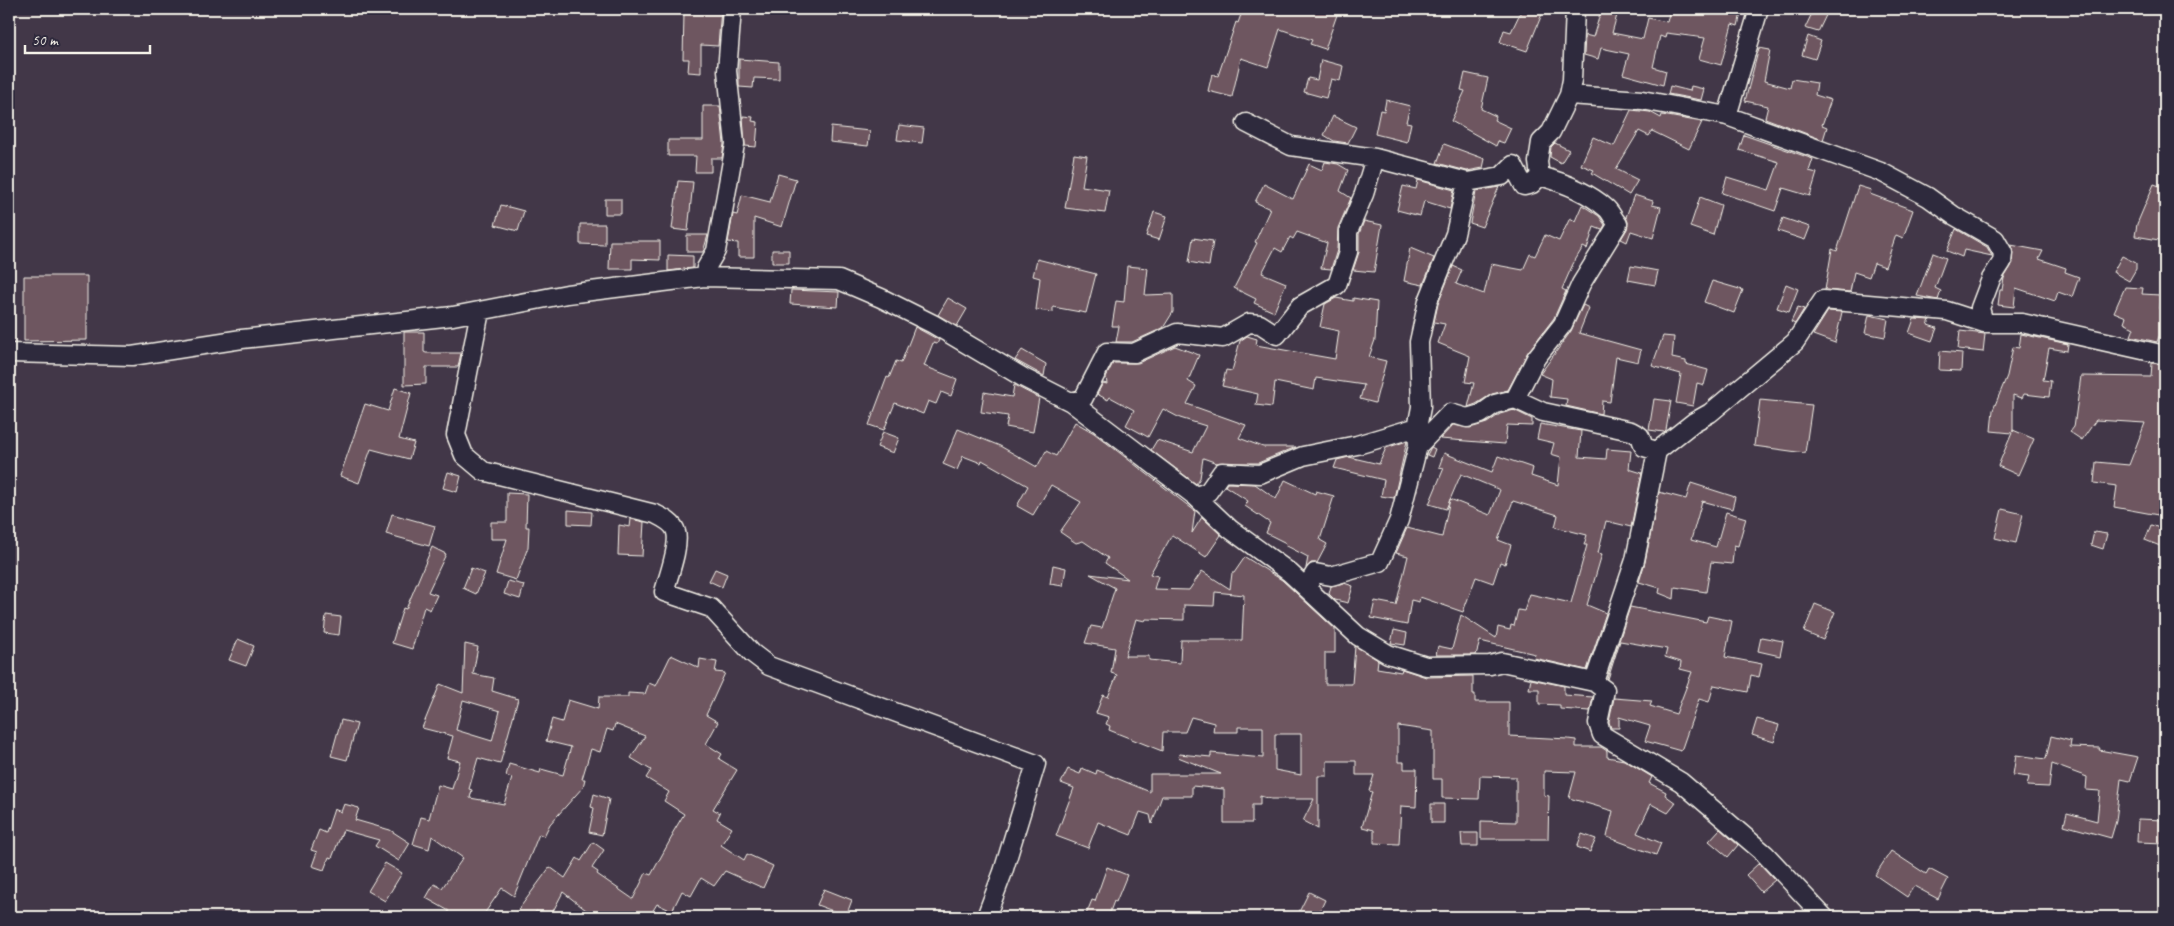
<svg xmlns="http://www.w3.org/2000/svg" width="2174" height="926" font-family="Caveat,sans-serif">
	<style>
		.building { fill: #6e5660; stroke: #f4f1e8; fill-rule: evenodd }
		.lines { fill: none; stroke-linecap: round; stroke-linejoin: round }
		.minor-casing { stroke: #f4f1e8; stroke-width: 21 }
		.minor { stroke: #2f2a3d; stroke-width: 18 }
	</style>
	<rect width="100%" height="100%" fill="#423748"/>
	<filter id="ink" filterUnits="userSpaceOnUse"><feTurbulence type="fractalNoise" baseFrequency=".02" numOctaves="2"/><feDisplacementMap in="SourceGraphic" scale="10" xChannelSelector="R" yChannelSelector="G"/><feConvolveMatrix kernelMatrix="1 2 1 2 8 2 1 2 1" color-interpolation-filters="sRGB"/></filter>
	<g filter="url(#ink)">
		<path class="building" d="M704 9H721L718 46 701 45V73L688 72 689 59H683L684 13H704Z
			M1243 9H1339L1325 49 1310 44 1312 40 1280 29 1268 67 1241 58 1232 97 1208 91 1212 74 1218 76 1236 22 1238 23Z
			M1522 9H1544L1527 51 1500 42 1504 30 1511 32Z
			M1670 9H1742L1738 26 1732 24 1721 65 1699 59 1705 38 1666 33 1665 38 1660 36 1653 67 1666 71 1663 85 1623 74 1629 54 1601 48 1598 59 1584 55 1585 35 1593 37 1601 11 1617 15 1612 33 1643 39 1648 18 1667 22Z
			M1814 9H1829L1818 32 1805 28Z
			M1808 36 1821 41 1815 59 1802 55Z
			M1759 48 1770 50 1764 81 1790 88 1792 79 1817 83 1815 95 1831 100 1822 125 1827 127 1823 140 1765 118 1768 106 1745 101Z
			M739 59 779 62V79L754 78 753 88 739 87Z
			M1321 60 1343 66 1340 81 1331 79 1326 98 1304 92 1308 78 1317 80Z
			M1465 73 1488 78 1481 109 1496 116 1494 120 1511 128 1504 143 1498 141 1496 146 1451 121 1465 91 1461 90Z
			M1670 86 1690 91 1691 86 1704 89 1701 100 1668 94Z
			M1386 100 1410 106 1406 122 1411 123 1407 142 1375 134 1380 110 1384 111Z
			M703 106H720L724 144 722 158H711V172H695L696 156H668V140H703Z
			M1631 110 1650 112 1661 118 1662 115 1702 122 1689 149 1652 131 1649 136 1639 131 1616 169 1638 180 1629 195 1592 173 1594 170 1581 165 1593 137 1614 146Z
			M743 116 753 117 752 121 758 122 756 147 745 146Z
			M1333 116 1356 127 1348 143 1334 141 1324 135Z
			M899 125 924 128 922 143 897 140Z
			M831 127 870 131 868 146 830 142Z
			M1744 135 1813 159 1809 171 1817 173 1810 196 1783 188 1775 211 1722 193 1727 177 1769 190 1779 162 1739 150Z
			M1555 143 1569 150 1561 163 1550 157 1551 147Z
			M1444 144 1485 159 1483 168 1467 171 1437 163Z
			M1074 154 1087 156 1082 186 1109 190 1105 213 1065 208Z
			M1325 162 1338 164 1348 170 1340 191 1351 198 1338 228 1337 250 1331 269 1321 268 1327 243 1297 232 1293 239 1290 237 1282 252 1275 248 1262 273 1286 283 1274 312 1254 303 1256 299 1234 288 1257 243 1255 242 1270 209 1255 202 1264 184 1293 199 1309 164 1322 170Z
			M778 174 796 179 782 227 754 218V257H738V243L728 242 733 214 737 215 742 195 770 202Z
			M1418 180 1454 190 1450 209 1424 201 1420 216 1397 210 1403 186 1416 189Z
			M678 181 693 182 688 231 672 229Z
			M2154 184 2165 188V241L2135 236 2137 224Z
			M1858 186 1871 190 1870 194 1913 210 1903 238 1896 235 1885 267 1874 263 1869 277 1854 272 1850 292 1825 290 1832 249 1837 251Z
			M1499 187 1482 227 1470 223 1476 191Z
			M1634 195 1653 201 1652 205 1661 207 1653 238 1631 231 1627 242 1621 239 1627 229 1628 222 1626 217Z
			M1700 197 1721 205 1713 235 1690 227Z
			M605 199H621V214H605Z
			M501 205 524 211 518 231 495 225Z
			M1582 205 1599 216 1605 225 1602 230 1594 227 1587 249 1583 247 1573 264 1562 289 1566 291 1554 318 1528 352 1508 390 1492 394 1476 404 1468 407 1474 383 1465 382 1470 356 1438 343 1445 324 1434 322 1438 304 1453 266 1462 270 1456 284 1484 294 1491 264 1523 270 1530 254 1535 256 1545 235 1559 241 1570 218 1575 221Z
			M1154 212 1167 216 1159 240 1146 236Z
			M1783 218 1810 227 1805 240 1778 231Z
			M1364 221 1382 225 1374 272 1353 270 1359 252V234Z
			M580 224H605V245L580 244Z
			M1956 229 1987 247 1992 256 1964 250 1962 257 1947 251Z
			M687 235H708L703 252H687Z
			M1193 238 1213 241 1209 266 1189 262Z
			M610 241H660V260L632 259V269H609Z
			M2011 245 2043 251 2039 259 2066 268 2065 272 2079 277 2072 297 2058 292 2055 301 2016 288 2014 307 1998 305 2000 290H2002L2004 278 2013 263Z
			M1410 248 1434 258 1423 285 1404 281Z
			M772 250H789V263H772Z
			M1933 253 1946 258 1935 288 1941 291 1938 300 1917 296Z
			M668 255 693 256V268L668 271Z
			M2122 256 2136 263V269L2129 281 2113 272Z
			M1037 259 1096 274 1086 313 1053 307V312L1036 310 1040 278 1033 276Z
			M1127 266 1148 268 1145 295 1173 294V312L1163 328 1132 342H1116L1119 326H1112L1116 301 1124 302Z
			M1631 266 1658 271 1655 285 1628 280Z
			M24 276H87V340L24 341Z
			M1712 281 1743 290 1734 313 1704 302Z
			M1786 284 1798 289 1789 312 1777 308Z
			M2125 287 2143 288 2142 294 2160 295 2159 309 2165 312V321L2157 342 2131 336 2134 328 2124 323 2126 317 2114 312Z
			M791 290 839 292 838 307 790 304Z
			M948 298 967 309 957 326 938 315Z
			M1336 298 1353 301V298L1377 302 1375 340 1369 357 1386 361 1375 403 1360 399 1364 385 1316 378 1314 390 1275 382 1272 407 1256 405 1258 394 1222 386 1226 370 1232 371 1240 341 1247 336 1257 339 1256 345 1335 359 1339 331 1320 327 1325 304Z
			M1583 305 1589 308 1579 333 1641 350 1638 362 1616 357 1610 402 1602 401 1601 414 1566 406 1567 399 1550 397 1552 379 1540 374 1571 331Z
			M1798 307 1804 309 1795 324 1791 322Z
			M1828 311 1842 312 1835 343 1813 335Z
			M1869 315 1888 319 1885 337 1865 333Z
			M1914 319 1930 320 1928 325 1937 328 1932 341 1909 333Z
			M915 327 939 340 937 344 933 343 924 366 957 379 951 396 941 392 936 404 928 401 923 414 895 403 884 430 869 425 887 377 889 378 896 361 901 363Z
			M1960 331 1985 334 1983 352 1958 349Z
			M404 332H424V352L426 353H461L458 367H426V384L404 385Z
			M2021 334 2068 344 2067 351 2049 348 2043 380 2051 381 2049 397 2024 394 2022 398 2013 395V432V430L2034 439 2018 475 1998 466 2012 433 1991 431 1993 410 2007 376 2013 347 2019 348Z
			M1663 336 1674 337 1672 358 1686 361V364L1708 370 1704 385 1697 383 1693 406 1676 403 1681 374 1652 366Z
			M1175 346 1199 355 1188 381 1196 386 1187 404 1246 425 1239 438 1263 447H1296L1258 463H1217L1203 458 1200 478 1196 484 1151 450 1157 440 1193 452 1206 426 1180 418 1163 409 1148 437 1126 425 1134 410 1110 397 1108 400 1097 394 1103 383 1107 384 1106 377 1113 363H1138Z
			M1022 350 1046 364 1044 376 1015 360Z
			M1940 351 1962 353 1961 371 1939 370Z
			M2152 363 2165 365 2163 414 2165 415V475L2158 515 2114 507 2117 486 2094 483 2096 462 2129 465 2145 423 2096 420 2082 440 2070 432 2074 427 2081 376 2151 377Z
			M1014 385 1039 398 1033 432 1006 427 1008 416 981 412 984 392 1012 397Z
			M395 388 411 393 399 439 414 443 409 459 371 449 359 483 340 476 365 404 388 411Z
			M1654 399 1671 401 1666 430 1664 432 1649 430Z
			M1760 400 1812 405 1805 453 1754 446Z
			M1514 410 1532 419V426L1507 425 1505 444 1440 439 1453 425 1470 428 1487 423 1500 414Z
			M1075 422 1094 433 1195 511 1192 533 1202 517 1221 535 1206 557 1172 535 1150 574 1158 576 1154 589 1189 590 1202 571 1230 589 1232 573H1234L1245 557 1282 580 1335 629V653H1325V684H1352L1355 646 1378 660 1377 668 1401 672 1402 669 1426 677 1473 676V694H1475V702H1509V736L1568 739 1576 740V747H1601L1607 751V757L1624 760 1652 777 1649 783 1666 792 1665 795 1676 803 1668 813 1651 804 1637 833 1661 843 1656 855 1607 837 1613 811 1569 798 1576 772 1544 771V795L1549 796 1548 839H1481V821L1516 822V777L1480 776 1479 799 1442 798V779H1433V731L1398 726V762H1404V769H1417L1416 807 1401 806 1399 844 1374 843V830L1362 827 1372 792 1369 791 1374 775H1356V761H1327V776H1318V829L1303 821 1314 799H1271L1260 796V805H1252V823H1224V789L1192 786V796H1162L1152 824 1150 815 1140 812 1131 835 1098 822 1088 848 1056 836 1074 788 1061 783 1068 769 1080 774 1082 768 1096 774 1097 770 1150 792V774H1221L1178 757 1179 754 1211 757V753L1263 758V727H1238V732H1213L1214 723 1191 717 1185 732H1163L1162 751 1109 730 1110 726 1106 724 1109 717 1096 713 1103 695 1108 697 1117 675 1111 673 1115 648 1085 643 1091 626 1102 628 1115 588 1090 574 1128 579 1105 563 1108 558 1083 541 1076 543 1060 532 1081 502 1051 485 1033 515 1017 506 1028 486 982 460 981 463 963 456 957 470 943 464 958 429 1000 446 1037 467 1046 451 1056 456ZM1215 592 1244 595 1242 640H1181L1180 663 1149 660V656H1125L1136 619 1145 621 1146 619 1184 620V605L1214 606ZM1275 734H1301V775L1275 770Z
			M1540 424 1581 431 1579 457 1606 459 1607 449 1631 451 1629 469 1642 473 1631 527 1606 521 1598 553 1602 554 1587 605 1606 613 1587 670 1534 658 1535 654 1480 641 1476 655H1436L1438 646 1452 649 1461 615 1496 638 1498 627 1510 630 1511 625 1514 626 1518 610 1524 611 1530 594 1571 603 1587 545H1584L1587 535 1555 527 1558 515 1513 501 1498 540 1511 545 1505 564 1500 562 1493 583 1476 577 1463 612 1420 597 1419 602 1411 600 1407 625 1371 618 1375 601 1396 605 1408 556 1396 553 1407 528 1442 537 1450 499 1490 515 1500 490 1461 474 1446 509 1429 504 1444 468 1439 467 1444 453 1492 472 1498 456 1533 468 1531 476 1558 485 1561 457 1551 454 1554 443 1537 439Z
			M883 432 899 438 893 453 877 447Z
			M1407 441 1394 498 1381 496 1384 480 1334 468 1337 460 1349 457 1379 464 1386 448Z
			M1431 447 1435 449 1432 457 1427 455Z
			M448 472 461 476 457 492 443 488Z
			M1285 480 1315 494 1316 491 1334 496 1320 540 1327 544 1317 563H1311L1306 568 1308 557 1285 545 1286 543 1266 533 1270 523 1245 506 1248 501 1225 486 1227 483 1255 484 1276 499Z
			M1691 483 1735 497 1732 509 1702 501 1691 540 1716 547 1726 512 1746 518 1738 546 1734 545 1732 564 1711 562 1706 592 1675 587 1674 599 1659 593 1660 588 1639 582 1645 562 1659 492 1686 499Z
			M507 493 527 494 526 527H529L528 547 516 580 496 574 507 539H491V522H507Z
			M2002 509 2023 514 2016 543 1995 538Z
			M568 510 592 512 591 525 568 524Z
			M392 514 435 526 429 546 386 534Z
			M631 519 644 522 642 556 618 555 619 525 630 527Z
			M2151 525 2165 530V548L2145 540Z
			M2094 532 2107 534 2103 549 2091 545Z
			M432 547 446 554 428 592 437 595 430 610 424 607 412 649 392 643 403 608 406 609Z
			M1053 565 1066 568 1063 586 1050 584Z
			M471 568 485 573 476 594 463 588Z
			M715 569 727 574 722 587 709 581Z
			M508 581 524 585 520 599 504 594Z
			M1344 583 1353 586 1348 603 1335 600 1329 594 1331 586Z
			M1815 604 1835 612 1823 640 1804 632Z
			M1630 607 1706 622 1708 616 1732 621 1725 657 1762 664 1759 677 1751 675 1748 692 1714 685 1709 702 1699 699 1681 751 1645 741 1650 726 1619 717V728H1611L1609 722 1614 698 1652 701 1650 706 1676 714 1692 672 1680 669 1681 662 1665 657 1667 649 1620 641 1608 679 1607 678Z
			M326 615 341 617 339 635 324 633Z
			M1394 630 1407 633 1405 645 1391 643Z
			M1761 637 1783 641 1780 656 1758 651Z
			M238 639 254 646 246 666 229 660Z
			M465 644 478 647 473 674 494 678 492 691 518 699 500 764 478 758 469 789 472 790 470 798 504 804 512 778 506 776 509 764 540 773 541 769 563 775 571 747 546 741 552 719 562 722 568 700 598 709 599 697H628V693L645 694 649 683 656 686 671 655 699 668 700 659 717 662 715 672 725 673 706 715 718 722 706 744 722 754 719 759 737 770 713 809 720 813 717 819 732 828 721 845 744 860 747 854 773 866 763 888 725 871 714 886 701 878 691 896 682 891 672 911 657 904 649 917H595L563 892 550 917 536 911 533 917H513L550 867 565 878 577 858 581 861 593 842 604 850 592 868 598 872 597 874 633 899 646 873 651 875 673 835 672 834 684 814 664 801 669 792 646 778 651 770 631 758 645 736 615 724 613 731 607 729 600 752 591 749 582 779H585L583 787 550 824 544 836 539 834 514 896 502 888 482 917H445L449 911 426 898 434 884 442 888 463 858 432 836 429 849 413 844 421 817 429 819 438 785 452 789 460 761 447 758 453 736 422 728 440 684 463 693ZM463 700 500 711 492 741 456 730Z
			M1531 679 1564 686V695L1593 697 1590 711 1560 709V705L1539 704V689H1529Z
			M1757 719 1779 725 1774 742 1752 735Z
			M341 720 357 724 347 760 331 756Z
			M2051 736 2071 741 2070 747 2100 748 2099 750 2138 757 2130 781 2121 779 2116 821 2111 838 2064 825 2067 813 2097 821 2100 791 2086 790 2087 777 2052 764 2049 787 2027 786 2029 777 2013 775 2016 755 2046 759Z
			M594 794 609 799 602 835 589 832 594 808 591 807Z
			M344 804 359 808 355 820 390 830 410 843 399 861 375 846 379 840 343 830 332 858 329 857 324 870 312 866 317 852 311 850 319 830 326 833 334 809 341 812Z
			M1431 804H1444V823H1431Z
			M2138 819 2165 820V843L2137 842Z
			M1720 829 1738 845 1728 857 1709 841Z
			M1461 833H1478V846H1462Z
			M1582 834 1596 839 1590 852 1577 847Z
			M1891 851 1926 874 1929 869 1948 879 1938 899 1914 886 1907 897 1875 875Z
			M385 863 402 873 385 901 368 891Z
			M1759 863 1775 880 1761 892 1746 875Z
			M1107 867 1127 875 1116 902 1114 901 1108 917H1085L1092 900 1095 901Z
			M824 889 852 900 846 916 817 905Z
			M1309 892 1325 900 1317 917H1311L1299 912Z"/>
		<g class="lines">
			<defs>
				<path id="minor" d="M1569 95 1642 100 1727 116 1881 172 1928 197 1953 215 1995 239 2003 253 2002 262 1991 279 1980 308 1984 323
					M1727 116 1759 9
					M1246 123 1291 146 1375 158 1467 182 1502 176 1513 165 1524 186 1532 184 1540 176C1562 182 1589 193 1606 208 1611 212 1613 219 1618 224L1581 284 1563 324 1536 358 1515 399
					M1540 176 1538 162 1541 142 1551 132 1569 95 1572 80 1575 9
					M704 277 706 268 716 251 735 144 727 71 732 9
					M480 311 456 435 464 455 483 471 655 514C663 518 674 523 676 532 680 546 668 577 664 592L711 608 752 653 769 666 1036 764 1003 872 986 917
					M9 353 132 356 242 339 453 316 567 294 704 277 839 280 881 298 933 324 1024 378 1071 402 1195 496 1230 529 1289 572 1358 636 1388 654 1426 666 1490 665 1502 662 1594 682 1635 560 1657 451 1694 422 1710 413 1795 342 1823 300 1947 311 1984 323H2022L2165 355
					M1071 402 1083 399 1107 352 1134 353 1177 333 1223 338 1249 323 1260 324 1277 335 1300 306 1337 285 1348 252V232L1364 194 1375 158
					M1417 428 1421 407 1419 342 1428 301 1455 234 1467 182
					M1195 496 1208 492 1222 472 1260 474 1303 456 1357 445 1411 429 1417 428 1418 446 1450 413 1467 418 1481 414 1495 404 1515 399 1543 412 1631 431 1640 436 1644 447 1657 451
					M1306 588 1315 573 1331 576 1380 562 1399 520 1418 446
					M1594 682 1605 690 1598 723 1602 735 1681 782 1765 854 1824 917"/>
			</defs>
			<use href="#minor" class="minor-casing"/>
			<use href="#minor" class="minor"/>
		</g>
	</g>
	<rect width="2174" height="926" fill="none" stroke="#2f2a3d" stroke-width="30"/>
	<rect x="15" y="15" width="2144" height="896" fill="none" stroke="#f4f1e8" stroke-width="2" filter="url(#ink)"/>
	<path d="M25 45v8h125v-8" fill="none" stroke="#f4f1e8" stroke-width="2.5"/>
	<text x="32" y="45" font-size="15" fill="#f4f1e8" stroke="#2f2a3d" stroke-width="4" paint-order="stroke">50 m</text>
</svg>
